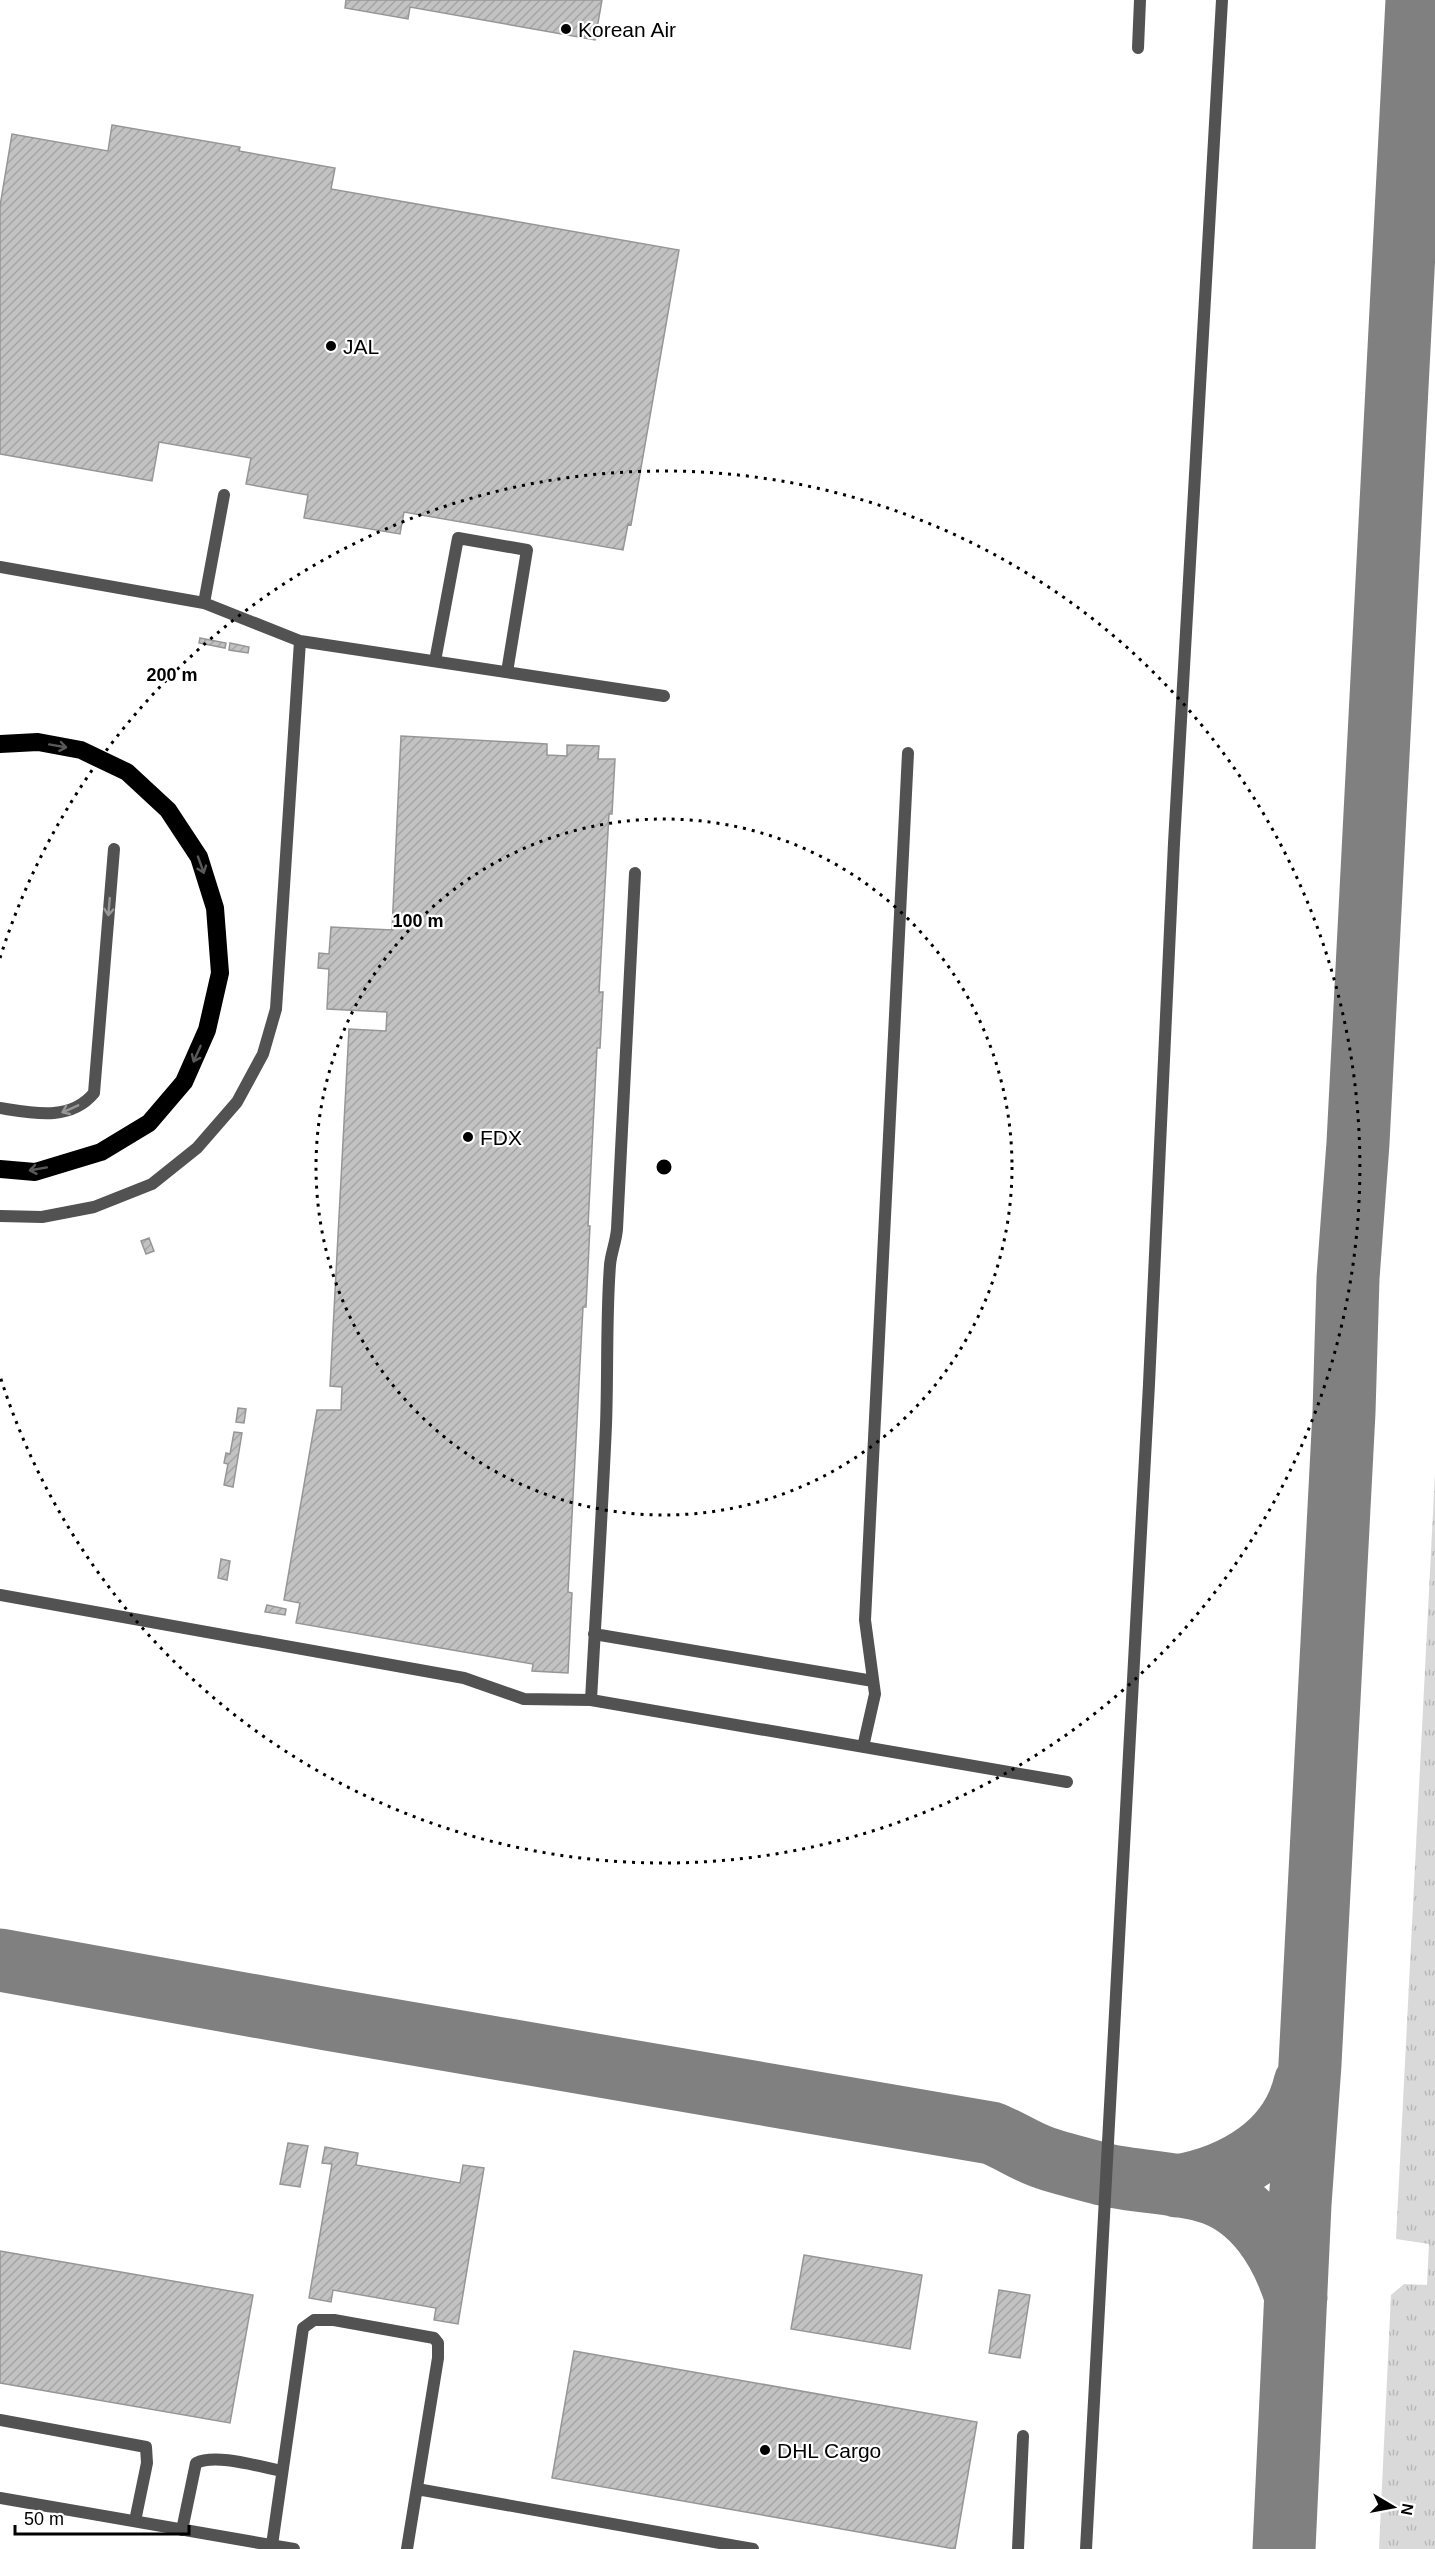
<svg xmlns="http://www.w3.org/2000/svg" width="1435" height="2549" font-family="Helvetica,sans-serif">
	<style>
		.grass { fill: url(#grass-tufts) }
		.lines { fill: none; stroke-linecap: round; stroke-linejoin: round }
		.taxiway { stroke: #808080; stroke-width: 63 }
		.building { fill: url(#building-hatch); stroke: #969696; stroke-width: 1.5 }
		.service { stroke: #525252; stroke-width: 12 }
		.minor { stroke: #525252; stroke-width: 12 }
		.motorway { stroke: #000; stroke-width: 18 }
		.oneway { stroke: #595959 }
		.oneway2 { stroke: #979797 }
		.ring { fill: none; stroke: #000; stroke-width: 3; stroke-dasharray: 3 6 }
		.poi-dot { fill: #000; stroke: #fff; stroke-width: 2 }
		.labels { text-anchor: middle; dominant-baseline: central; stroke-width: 4.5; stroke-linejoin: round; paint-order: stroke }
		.poi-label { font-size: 21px; fill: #000; stroke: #fff; text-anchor: start }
		.centre { fill: #000; stroke: #fff; stroke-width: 3 }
		.ring-label { font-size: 18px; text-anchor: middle; font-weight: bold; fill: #000; stroke: #fff; stroke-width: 4.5; stroke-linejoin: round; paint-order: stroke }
	</style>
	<defs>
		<pattern id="grass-tufts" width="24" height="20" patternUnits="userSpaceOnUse" patternTransform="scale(1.5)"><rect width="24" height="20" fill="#d9d9d9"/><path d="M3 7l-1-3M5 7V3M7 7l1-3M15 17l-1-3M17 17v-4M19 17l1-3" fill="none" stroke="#b8b8b8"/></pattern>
		<pattern id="building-hatch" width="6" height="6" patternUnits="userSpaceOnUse" patternTransform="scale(1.5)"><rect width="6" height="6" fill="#c2c2c2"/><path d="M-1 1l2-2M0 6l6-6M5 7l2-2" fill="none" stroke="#a5a5a5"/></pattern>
	</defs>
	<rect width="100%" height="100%" fill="#fff"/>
	<path class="grass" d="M1435 1473V2549H1379L1391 2295 1404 2284 1427 2285 1429 2244 1396 2239Z"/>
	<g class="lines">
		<path class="taxiway" d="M0 1960 327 2019 991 2133C1010 2140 1026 2152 1045 2158 1063 2164 1083 2169 1102 2174 1135 2182 1172 2182 1205 2191 1254 2204 1282 2252 1296 2297
			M1177 2186C1234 2176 1291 2144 1305 2083
			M1284 2549 1300 2204 1310 2064 1344 1412 1348 1278 1358 1143 1417 0"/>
	</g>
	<path class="building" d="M346 0H602L595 40 410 7 408 19 345 8Z
		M112 125 240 147 239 151 335 168 331 189 679 250 631 525 628 524 623 550 404 512 400 534 304 518 308 495 246 484 251 458 159 442 152 481 0 454V206L12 134 108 151Z
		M200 638 226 643 225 648 199 643Z
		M230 643 249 647 248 653 229 650Z
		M401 736 547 744V755L567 756V745L599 746 598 759H615L612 814H609L599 992H603L600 1048H597L588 1226H590L586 1307H583L568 1592 572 1593 568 1673 532 1671 533 1664 296 1623 300 1603 284 1600 317 1410H341L342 1387 330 1386 349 1029 386 1031 387 1012 327 1009 329 969 318 968 319 953 329 954 331 927 392 930Z
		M149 1238 154 1251 146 1254 141 1241Z
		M238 1408 246 1409 244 1423 236 1422Z
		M234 1432 242 1433 233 1487 224 1485 228 1464 224 1463 226 1453 230 1454Z
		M221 1559 230 1561 227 1580 218 1578Z
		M267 1605 286 1609 285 1615 265 1612Z
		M288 2143 308 2146 300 2187 280 2184Z
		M325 2147 358 2153 356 2165 460 2183 463 2165 484 2168 458 2324 434 2320 436 2308 333 2290 331 2302 309 2298 332 2164 322 2163Z
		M0 2251 253 2295 230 2423 0 2383Z
		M804 2255 922 2275 910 2349 791 2329Z
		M999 2290 1030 2295 1020 2358 989 2353Z
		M574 2351 977 2422 955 2549 552 2478Z"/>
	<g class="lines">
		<path class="service" d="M1138 48 1140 0
			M0 567 204 603 300 641 664 696
			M204 603 224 495
			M435 661 458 538 527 550 507 672
			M635 873 617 1229C616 1242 611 1253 610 1265 606 1318 608 1371 606 1425 602 1517 596 1608 591 1700L1067 1782
			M0 1108C32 1113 70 1122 94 1093L114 849
			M0 1216 42 1217 94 1207 152 1184 197 1148 237 1102 263 1054 276 1009 300 641
			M0 1595 464 1678 524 1699 591 1700
			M594 1634 873 1681
			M863 1747 875 1694 865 1620 908 753
			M0 2420 146 2447 147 2463 135 2521
			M417 2489 753 2549
			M182 2530 196 2463C216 2453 260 2467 282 2471
			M272 2545 303 2328 314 2320H334L434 2338 438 2343V2358L407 2549
			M1086 2549 1149 1384 1174 843 1222 0"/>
		<path class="minor" d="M0 2498 294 2549
			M1018 2549 1023 2436"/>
		<path class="motorway" d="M0 744 38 742 81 750 127 772 168 810 199 857 215 908 220 973 207 1030 184 1082 149 1123 101 1152 35 1172 0 1169"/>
	</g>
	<defs><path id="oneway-shaft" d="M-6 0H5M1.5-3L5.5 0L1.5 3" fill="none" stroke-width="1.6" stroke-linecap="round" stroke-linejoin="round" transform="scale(1.5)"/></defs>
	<g class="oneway">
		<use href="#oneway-shaft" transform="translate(58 746) rotate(10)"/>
		<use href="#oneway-shaft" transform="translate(201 865) rotate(70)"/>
		<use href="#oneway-shaft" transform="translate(197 1054) rotate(114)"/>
		<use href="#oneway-shaft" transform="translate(38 1169) rotate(170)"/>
	</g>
	<g class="oneway2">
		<use href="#oneway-shaft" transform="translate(109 907) rotate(95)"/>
		<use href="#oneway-shaft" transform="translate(70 1109) rotate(156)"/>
	</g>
	<g class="ring">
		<circle cx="664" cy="1167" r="348"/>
		<path d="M0 958A696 696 0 1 1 0 1376"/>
	</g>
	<g class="poi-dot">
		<circle cx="566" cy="29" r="6"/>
		<circle cx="331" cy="346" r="6"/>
		<circle cx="468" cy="1137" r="6"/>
		<circle cx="765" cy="2450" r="6"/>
	</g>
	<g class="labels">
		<g class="poi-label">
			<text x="578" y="29">Korean Air</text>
			<text x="343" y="346">JAL</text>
			<text x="480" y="1137">FDX</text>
			<text x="777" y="2450">DHL Cargo</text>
		</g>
	</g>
	<circle cx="664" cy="1167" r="9" class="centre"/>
	<g class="ring-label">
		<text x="172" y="681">200 m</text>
		<text x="418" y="927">100 m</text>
	</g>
	<g transform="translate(1393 2507) rotate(100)" stroke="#ffffff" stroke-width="4.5" paint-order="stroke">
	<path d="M0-4.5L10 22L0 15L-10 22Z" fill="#000000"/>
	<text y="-9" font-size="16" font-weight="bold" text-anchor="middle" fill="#000000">N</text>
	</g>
	<path d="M15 2525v9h174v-9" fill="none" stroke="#000000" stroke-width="3"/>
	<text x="24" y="2525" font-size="18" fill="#000000" stroke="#ffffff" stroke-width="4.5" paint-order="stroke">50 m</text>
</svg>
